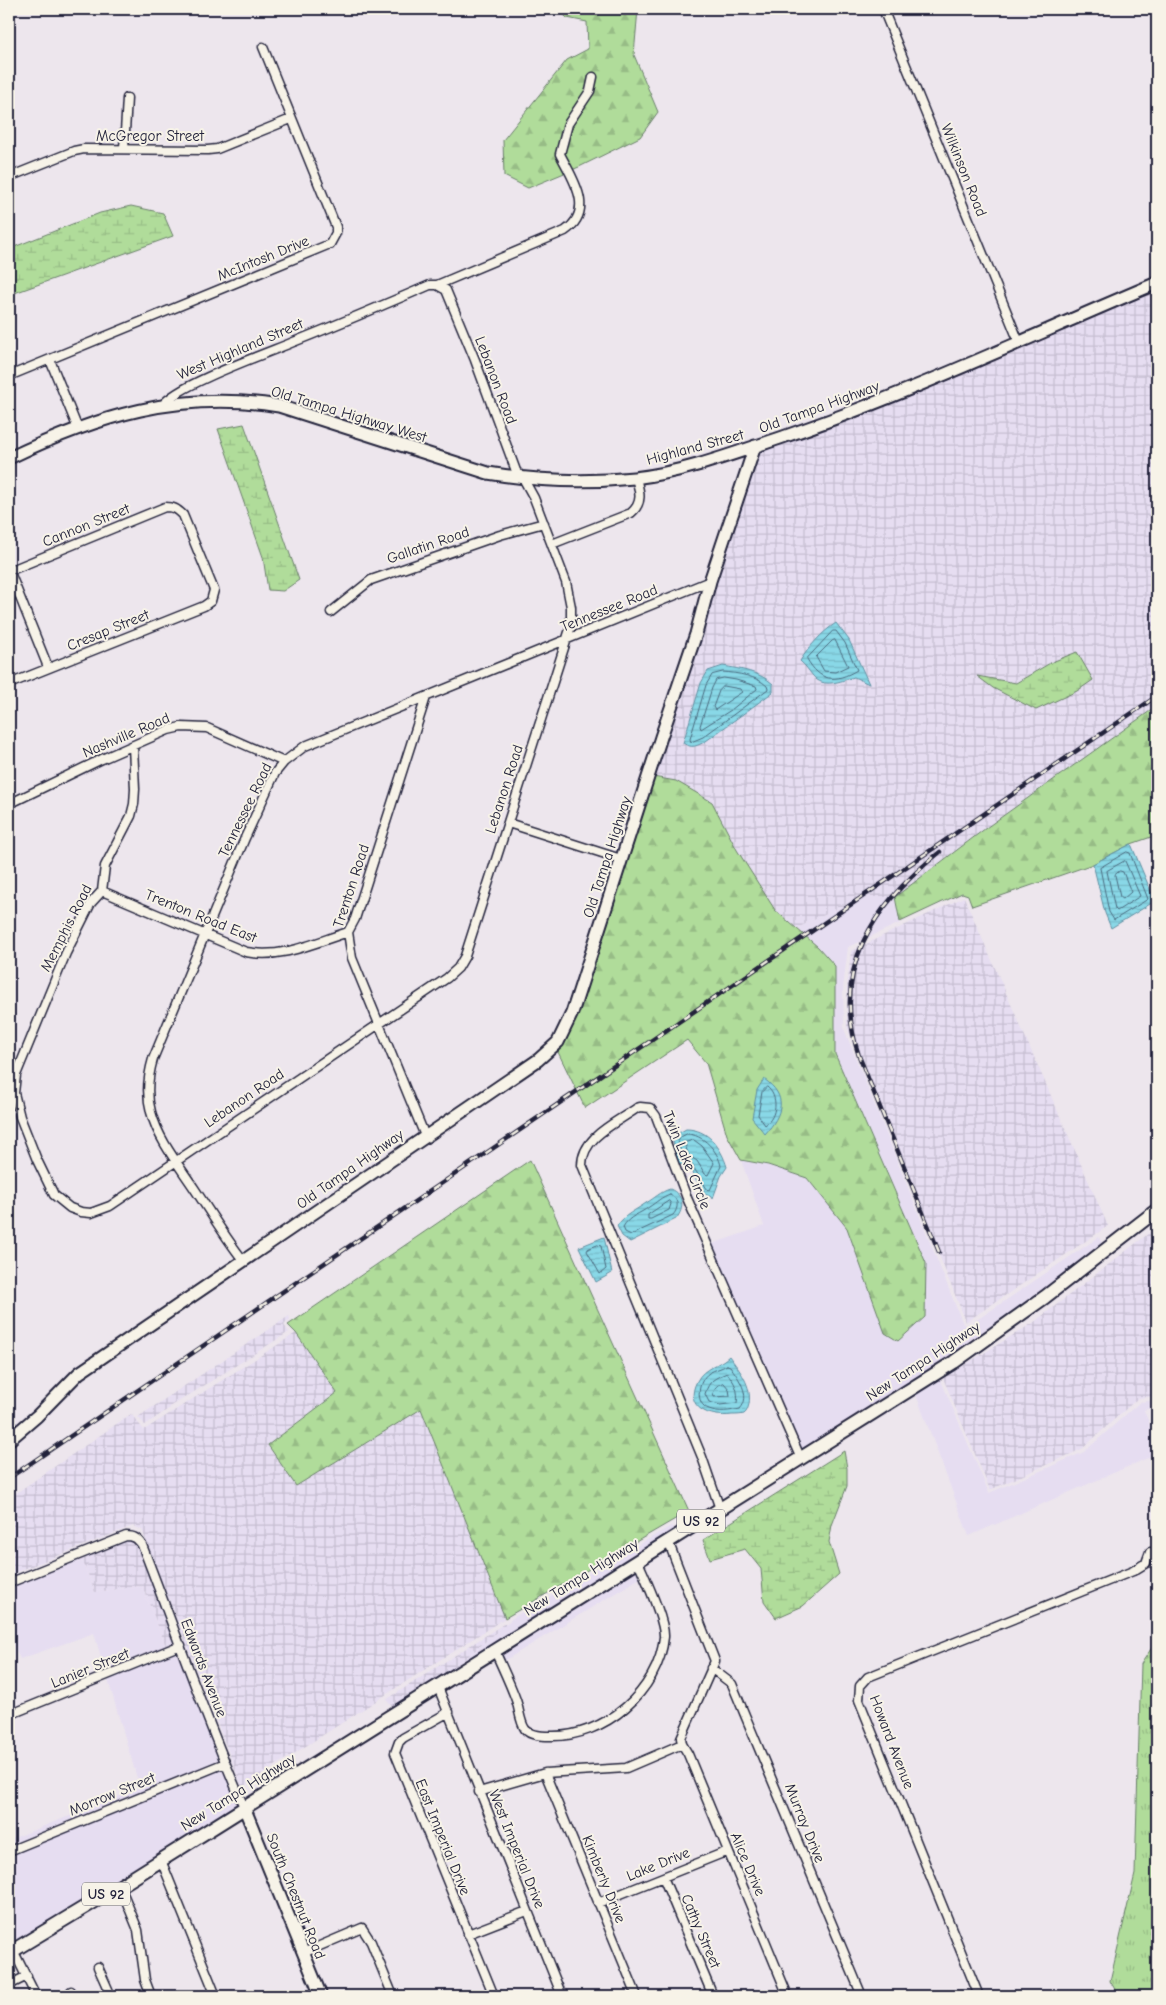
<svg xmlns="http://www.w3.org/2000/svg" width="1166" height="2005" font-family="'Comic Neue',sans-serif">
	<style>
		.built { fill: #e6ddf1 }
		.industrial { fill: url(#industrial-grid); fill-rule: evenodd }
		.grass { fill: url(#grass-tufts); stroke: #697f6a }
		.forest { fill: url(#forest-firs); stroke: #697f6a }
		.wetland { fill: url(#wetland-marsh); stroke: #697f6a }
		.water { fill: url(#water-rules); stroke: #608fa2 }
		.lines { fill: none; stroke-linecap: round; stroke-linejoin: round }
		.shore { stroke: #4b6b80; stroke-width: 1 }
		.street-casing { stroke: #22223b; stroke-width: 11 }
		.secondary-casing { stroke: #22223b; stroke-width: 15 }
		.primary-casing { stroke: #22223b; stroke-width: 16 }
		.street { stroke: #f7f3e8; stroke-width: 8 }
		.secondary { stroke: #f7f3e8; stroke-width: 11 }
		.primary { stroke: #f7f3e8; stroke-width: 12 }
		.rail-casing { stroke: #22223b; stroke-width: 4.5 }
		.rail { stroke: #f7f3e8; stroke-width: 2.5; stroke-dasharray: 8; stroke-linecap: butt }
		.labels { text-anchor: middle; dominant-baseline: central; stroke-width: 4; stroke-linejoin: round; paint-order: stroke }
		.shield { fill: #f7f3e8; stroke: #62616f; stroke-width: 1 }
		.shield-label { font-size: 14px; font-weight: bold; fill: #22223b }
		.street-label { font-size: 15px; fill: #22223b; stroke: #f7f3e8 }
	</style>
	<defs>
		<pattern id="industrial-grid" width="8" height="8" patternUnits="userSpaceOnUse" patternTransform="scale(1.25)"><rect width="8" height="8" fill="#e6ddf1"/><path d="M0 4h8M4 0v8" fill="none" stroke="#c5bdd0"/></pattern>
		<pattern id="grass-tufts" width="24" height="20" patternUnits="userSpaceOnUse" patternTransform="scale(1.25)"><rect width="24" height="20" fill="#b0dc9a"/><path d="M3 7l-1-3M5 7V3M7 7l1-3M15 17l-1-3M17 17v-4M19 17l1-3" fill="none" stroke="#97bc86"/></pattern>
		<pattern id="forest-firs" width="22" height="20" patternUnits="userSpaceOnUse" patternTransform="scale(1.25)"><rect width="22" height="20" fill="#b0dc9a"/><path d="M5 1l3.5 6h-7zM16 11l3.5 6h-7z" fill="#97bc86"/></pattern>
		<pattern id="wetland-marsh" width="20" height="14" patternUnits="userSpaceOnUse" patternTransform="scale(1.25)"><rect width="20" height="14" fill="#b0dc9a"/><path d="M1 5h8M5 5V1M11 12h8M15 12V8" fill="none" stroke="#97bc86"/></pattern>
		<pattern id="water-rules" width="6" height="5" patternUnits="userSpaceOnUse" patternTransform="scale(1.25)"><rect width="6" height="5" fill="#89d8e7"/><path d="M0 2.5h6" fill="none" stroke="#76b9c7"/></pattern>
	</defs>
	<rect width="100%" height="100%" fill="#ede6ed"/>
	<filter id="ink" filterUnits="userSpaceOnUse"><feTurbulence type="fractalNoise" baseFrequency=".02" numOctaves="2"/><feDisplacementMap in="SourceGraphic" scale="10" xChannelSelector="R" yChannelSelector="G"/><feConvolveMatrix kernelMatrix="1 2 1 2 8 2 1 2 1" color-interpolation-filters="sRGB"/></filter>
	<g filter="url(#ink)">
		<path class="built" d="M862 897H895L900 921H904L848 947 843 988 844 1029 963 1324 968 1326 1099 1237 1103 1246 1042 1293 951 1357 803 1452 712 1244 764 1226 741 1160 768 1165 807 1178 847 1228 886 1333 926 1263 835 1054V966L818 947 797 928Z
			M940 1378 989 1493 1084 1452 1140 1402 1157 1400V1406L1144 1410 1157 1444V1454L969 1536 915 1392Z
			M671 1526 676 1530 440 1680 514 1617Z
			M82 1559 95 1592 142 1586 166 1646 105 1671 94 1633 20 1659 9 1635V1588Z
			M636 1568 640 1578 504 1661 501 1653Z
			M179 1651 219 1760 9 1845V1840L140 1788 108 1680Z
			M223 1769 238 1804 9 1947V1856Z"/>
		<path class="industrial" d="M1157 288V706L986 828 895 897H862L797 928 775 910 737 850 712 802 653 777 701 636 714 583 758 450 860 415ZM836 623 849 640 869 683 854 677 837 683 819 682 813 677 808 667 806 651ZM1052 662 1036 710 979 677 1016 683ZM738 669 766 678 773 692 706 741 689 747 683 742 701 683 708 671Z
			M964 897 1108 1226 966 1322 847 1027V989L851 951Z
			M1157 1227V1396L1138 1398 1082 1449 990 1490 943 1378 1033 1323Z
			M289 1316 290 1319 284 1325 289 1332 170 1407V1408L145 1425 138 1417Z
			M296 1333 337 1393 268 1445 296 1486 421 1409 505 1618 242 1787 142 1530 133 1526 9 1575V1498L131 1414 144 1430Z
			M127 1540 132 1541 138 1547 175 1642 166 1646 142 1586 95 1592 82 1559Z
			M505 1623V1625L440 1680 392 1706 386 1700Z"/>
		<path class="grass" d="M1157 1640V1996H1119L1110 1981 1135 1874 1141 1664Z"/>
		<path class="forest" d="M558 9H638L634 55 658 112 640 137 579 167 528 188 504 176 503 140 567 60 588 49 587 22 567 18Z
			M1157 706V835L1131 844 1093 864 972 906 968 895 962 893 900 922 895 897 986 828Z
			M653 777 676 781 712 802 737 850 775 910 818 947 835 966V1054L926 1263 925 1317 898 1341 885 1333 847 1228 807 1178 768 1165 741 1160 727 1135 706 1063 687 1040 585 1108 558 1052 590 977Z
			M530 1160 689 1511 505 1618 421 1409 296 1486 268 1445 337 1393 296 1333 288 1325Z"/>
		<path class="wetland" d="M131 206 163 213 173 236 9 295V249L100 213Z
			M244 424 299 580 283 591 268 590 263 557 218 429Z
			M1077 652 1093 680 1077 691 1036 710 993 688 977 676 1016 683 1052 662Z
			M844 1451 847 1468V1486L832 1525 829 1542 839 1574 803 1606 776 1618 764 1601 761 1569 745 1549 710 1559 703 1540Z"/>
		<path class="water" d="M836 623 849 640 869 684 854 677C841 681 823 689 813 676 808 670 806 666 800 661 809 647 822 632 836 623Z
			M723 666C740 669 760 672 773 684V692L706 741C697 746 692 749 683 743L701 683 708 671Z
			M1131 844 1155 901 1111 928 1105 913 1093 864Z
			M764 1079C788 1096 783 1114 765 1134L752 1118 757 1090Z
			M686 1129C708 1129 721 1147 727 1167L721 1176 713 1198 705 1194 689 1168 679 1164 673 1141 677 1134Z
			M670 1189C684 1195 685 1208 676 1219L630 1242 622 1236 617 1226C625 1214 635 1211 646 1203 655 1198 660 1192 670 1189Z
			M604 1237 612 1273 596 1282 579 1247Z
			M729 1356C740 1371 752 1385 749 1404 748 1408 747 1412 744 1414 740 1415 736 1415 732 1415 710 1418 683 1408 697 1381 704 1367 719 1366 729 1356Z"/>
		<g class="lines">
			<path class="shore" d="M833 631H836L845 643 857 670C835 683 820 682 807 659Z
				M835 640 848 666 835 672 824 671 816 657 832 641Z
				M723 672C737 673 757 676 767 686L768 689 703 737 691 742 690 739 706 685 712 675Z
				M724 678 736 680 756 686 757 689 731 710 701 729 700 726 712 688 716 680Z
				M724 686 740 689 742 692 715 710 713 707 719 691Z
				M1127 852 1130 853 1148 899 1114 920 1109 912 1100 868Z
				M1125 861 1140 896 1117 911 1115 909 1107 871Z
				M1120 871 1123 872 1131 892 1123 899 1120 897 1115 875Z
				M767 1087C779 1096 777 1117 765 1125L758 1115 762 1092Z
				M687 1134C703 1134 718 1151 721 1166L710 1190 707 1189 692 1165 683 1160 678 1141 681 1137Z
				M694 1140 702 1146 714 1163 708 1175 705 1174 697 1161 688 1155 685 1143Z
				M670 1194C679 1199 679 1208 673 1215L631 1235 625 1232 623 1227C629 1216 640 1214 649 1207 657 1202 661 1197 670 1194Z
				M669 1201 671 1204 669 1210 651 1219H648V1215Z
				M598 1245 601 1246 606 1269 600 1274 587 1251 588 1249Z
				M727 1365 730 1366C738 1377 752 1396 740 1409 730 1411 719 1413 709 1409 694 1404 698 1380 709 1373 715 1369 721 1369 727 1365Z
				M727 1373C735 1382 739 1391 737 1403L720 1405 709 1402 705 1394C709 1380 715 1378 727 1373Z
				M724 1383 729 1389 730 1396 714 1397 713 1393 717 1386Z"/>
			<defs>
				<path id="street" d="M883 9 1019 342
					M124 149 127 98
					M9 177 74 151 84 149 208 150 217 149 291 119
					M437 285 565 231C596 210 572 178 560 154L568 124 590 91 593 77
					M50 360 78 429
					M9 376 330 244 336 233V227L263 47
					M552 544 631 513C643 503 640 492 636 478
					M9 570 48 667
					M9 571 165 507C174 507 177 509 183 515L214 590 211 601 204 606 9 684
					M331 612 371 580 500 535 544 523
					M9 804 102 759 168 730 181 727 207 728 284 762
					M508 823 621 859
					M102 891 246 952C282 959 314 943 348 932
					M9 1084 14 1093 20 1117 37 1160 54 1195 70 1208 81 1212 91 1213 110 1206 447 978 458 968 465 956 571 626V607L566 582 534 498 523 478 516 471 475 360 446 290 437 285H430C386 304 341 323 296 341 270 352 176 385 163 405
					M14 1093 16 1075 66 953 91 903 102 891 105 866 131 816 134 804 135 789 133 746
					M425 1136 352 958 348 932 355 919 426 697
					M243 1260C225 1237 210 1212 194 1188 178 1164 158 1139 151 1112 146 1094 148 1076 153 1059L245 838 275 773 284 762 305 746 710 581
					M720 1509 702 1457 582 1165C582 1137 616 1123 637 1108L640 1107 650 1108 656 1116 687 1198 801 1459
					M668 1541 715 1661 681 1738 682 1744
					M9 1583 126 1536C134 1536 137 1538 142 1545 176 1632 206 1721 244 1807
					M495 1651C502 1667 510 1683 516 1700 519 1708 520 1722 525 1729 530 1736 543 1736 550 1736 604 1738 659 1691 664 1637 665 1620 645 1578 638 1561
					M711 1668 732 1684 862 1996
					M438 1687 562 1996
					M449 1712 403 1738 399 1742 395 1753 494 1996
					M9 1715 181 1645
					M682 1744 688 1754 788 1996
					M545 1773 637 1996
					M479 1792 545 1773 626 1768 682 1744
					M9 1851 225 1763
					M161 1860 216 1996
					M663 1877 713 1996
					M120 1886 138 1930 145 1980 151 1996
					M598 1903 728 1851
					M468 1934 527 1911
					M13 1950 36 1996
					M303 1953 362 1928 371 1942 393 1996
					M98 1967 111 1996
					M9 1985 27 1976
					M71 1991 73 1996
					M979 1996 859 1700 860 1686 868 1677 1133 1571 1146 1563 1150 1552"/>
				<path id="secondary" d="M9 458C97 416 180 390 279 406L488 473C537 481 585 483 634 478 686 472 735 453 783 437 911 393 1033 335 1157 283
					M9 1440 37 1416 79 1373 538 1060 558 1042 572 1013 661 737 696 634 710 581 755 446
					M244 1807 321 1996"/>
				<path id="primary" d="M9 1953 120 1886 954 1362 1045 1297 1157 1210"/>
			</defs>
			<use href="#street" class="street-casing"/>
			<use href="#secondary" class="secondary-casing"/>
			<use href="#primary" class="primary-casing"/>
			<use href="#street" class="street"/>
			<use href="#secondary" class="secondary"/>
			<use href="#primary" class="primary"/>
			<defs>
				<path id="rail" d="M939 1252 859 1056C830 969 873 905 940 852
					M9 1478 1157 696"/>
			</defs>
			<use href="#rail" class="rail-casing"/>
			<use href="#rail" class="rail"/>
		</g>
	</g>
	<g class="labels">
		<g class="shield">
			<rect x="677" y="1509.5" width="48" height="23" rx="4"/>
			<rect x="82" y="1882.5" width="48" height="23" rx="4"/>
		</g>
		<g class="shield-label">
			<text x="701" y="1521">US 92</text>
			<text x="106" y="1894">US 92</text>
		</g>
		<g class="street-label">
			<text x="150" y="136">McGregor Street</text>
			<text transform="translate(964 170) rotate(68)">Wilkinson Road</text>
			<text transform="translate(263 258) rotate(-22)">McIntosh Drive</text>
			<text transform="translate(240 349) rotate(-23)">West Highland Street</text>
			<text transform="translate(496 380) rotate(69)">Lebanon Road</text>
			<text transform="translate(819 407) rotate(-20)">Old Tampa Highway</text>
			<text transform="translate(349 414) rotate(17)">Old Tampa Highway West</text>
			<text transform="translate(695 447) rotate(-15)">Highland Street</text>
			<text transform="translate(86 525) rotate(-22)">Cannon Street</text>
			<text transform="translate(428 545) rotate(-19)">Gallatin Road</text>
			<text transform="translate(609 608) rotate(-22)">Tennessee Road</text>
			<text transform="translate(108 630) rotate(-22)">Cresap Street</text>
			<text transform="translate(126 735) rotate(-23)">Nashville Road</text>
			<text transform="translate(504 789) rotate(-72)">Lebanon Road</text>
			<text transform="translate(245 810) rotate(-64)">Tennessee Road</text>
			<text transform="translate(607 857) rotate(-72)">Old Tampa Highway</text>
			<text transform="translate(351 886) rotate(-72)">Trenton Road</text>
			<text transform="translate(201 916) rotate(22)">Trenton Road East</text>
			<text transform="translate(66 928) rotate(-63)">Memphis Road</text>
			<text transform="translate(244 1098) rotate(-34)">Lebanon Road</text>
			<text transform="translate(687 1160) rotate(68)">Twin Lake Circle</text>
			<text transform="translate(350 1169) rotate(-35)">Old Tampa Highway</text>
			<text transform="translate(923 1361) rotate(-33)">New Tampa Highway</text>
			<text transform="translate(581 1577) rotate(-32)">New Tampa Highway</text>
			<text transform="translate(90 1668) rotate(-22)">Lanier Street</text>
			<text transform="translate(204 1668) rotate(69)">Edwards Avenue</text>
			<text transform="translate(892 1742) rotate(69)">Howard Avenue</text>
			<text transform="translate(238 1792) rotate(-32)">New Tampa Highway</text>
			<text transform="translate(112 1794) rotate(-22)">Morrow Street</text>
			<text transform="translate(805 1823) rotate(68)">Murray Drive</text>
			<text transform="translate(443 1837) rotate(68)">East Imperial Drive</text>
			<text transform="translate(517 1849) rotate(68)">West Imperial Drive</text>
			<text transform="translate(658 1864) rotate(-22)">Lake Drive</text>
			<text transform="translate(748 1864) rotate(67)">Alice Drive</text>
			<text transform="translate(604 1879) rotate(68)">Kimberly Drive</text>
			<text transform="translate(296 1896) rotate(68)">South Chestnut Road</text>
			<text transform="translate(701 1931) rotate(67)">Cathy Street</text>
		</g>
	</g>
	<rect width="1166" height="2005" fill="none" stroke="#f7f3e8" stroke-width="30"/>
	<rect x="15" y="15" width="1136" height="1975" fill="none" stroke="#22223b" stroke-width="2" filter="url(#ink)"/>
</svg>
